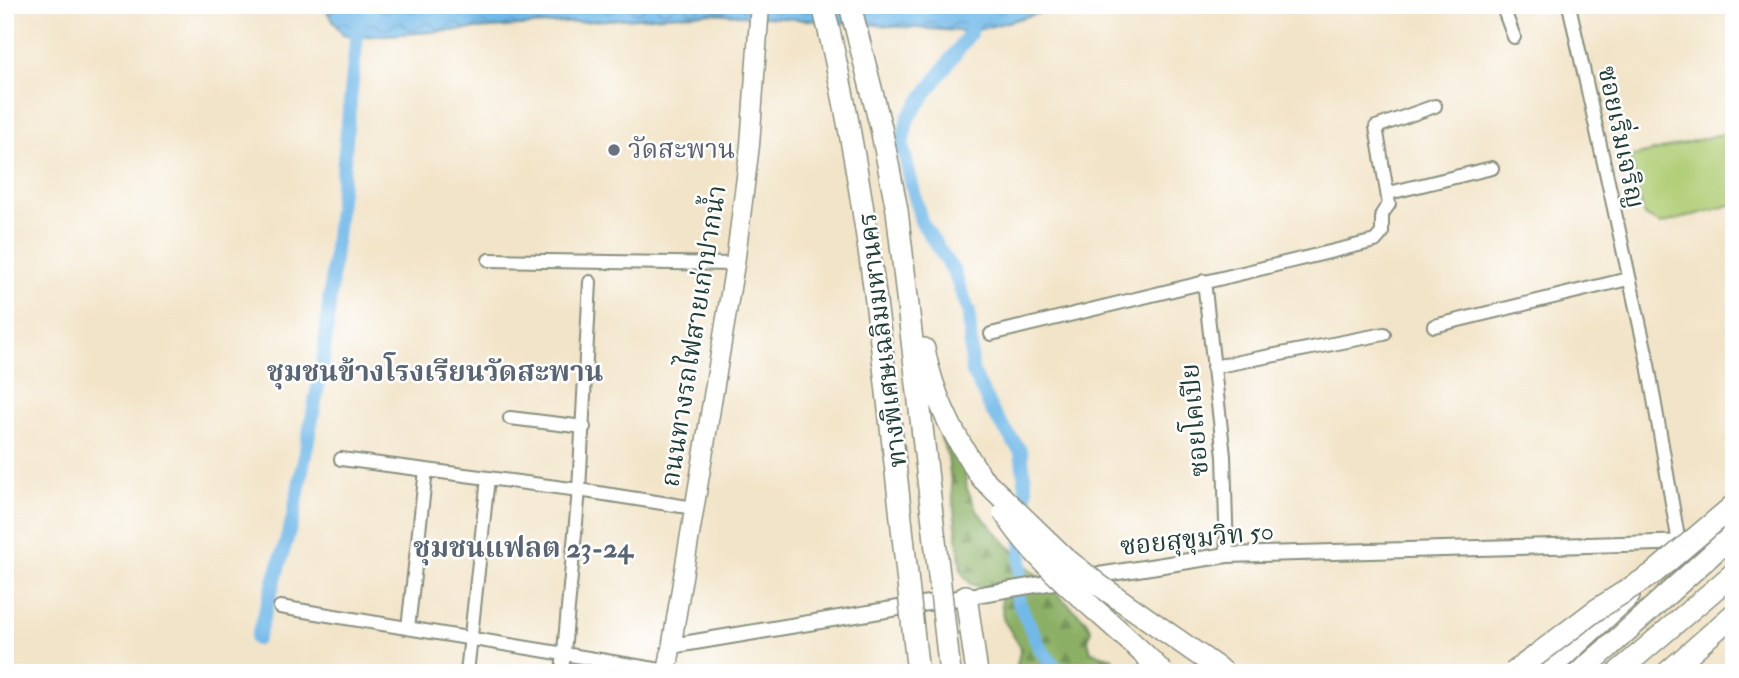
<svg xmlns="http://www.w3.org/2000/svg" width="1739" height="678" font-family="'IM FELL Double Pica','Noto Serif Thai',serif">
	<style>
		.forest { fill: url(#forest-firs); stroke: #55764c; stroke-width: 2 }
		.pitch { fill: #afcc73; stroke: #678454; stroke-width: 2 }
		.water { fill: url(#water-waves); stroke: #487b8e; stroke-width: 2 }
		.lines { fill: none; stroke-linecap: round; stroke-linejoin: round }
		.canal { stroke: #71b9e9; stroke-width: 14 }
		.minor-casing { stroke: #88907e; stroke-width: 16 }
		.tertiary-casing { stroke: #88907e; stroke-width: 18 }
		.secondary-casing { stroke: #88907e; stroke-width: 21 }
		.motorway-casing { stroke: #88907e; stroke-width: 24 }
		.minor { stroke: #fff; stroke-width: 12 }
		.tertiary { stroke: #fff; stroke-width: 14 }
		.secondary { stroke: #fff; stroke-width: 18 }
		.motorway { stroke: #fff; stroke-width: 21 }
		.motorway-bridge-casing { stroke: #88907e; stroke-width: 24; stroke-linecap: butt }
		.motorway-bridge { stroke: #fff; stroke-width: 21 }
		.worship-dot { fill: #6b7280; stroke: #fff; stroke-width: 2.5 }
		.labels { text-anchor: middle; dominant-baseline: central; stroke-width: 5; stroke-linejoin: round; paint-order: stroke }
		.street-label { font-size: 26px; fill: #1f3d34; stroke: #fff }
		.worship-label { font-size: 26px; fill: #5b616d; stroke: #fff; text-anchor: start }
		.neighbourhood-label { font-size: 28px; font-weight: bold; fill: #596572; stroke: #fff }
	</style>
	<defs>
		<pattern id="forest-firs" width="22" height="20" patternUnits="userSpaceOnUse" patternTransform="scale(1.75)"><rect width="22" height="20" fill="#8bb065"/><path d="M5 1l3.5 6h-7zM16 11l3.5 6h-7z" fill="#719054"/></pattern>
		<pattern id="water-waves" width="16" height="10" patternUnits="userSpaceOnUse" patternTransform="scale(1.75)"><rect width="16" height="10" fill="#71b9e9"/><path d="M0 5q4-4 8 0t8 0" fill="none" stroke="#5c98be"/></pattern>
	</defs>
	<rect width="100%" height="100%" fill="#fff"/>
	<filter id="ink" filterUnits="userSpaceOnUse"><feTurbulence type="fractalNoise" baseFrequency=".0143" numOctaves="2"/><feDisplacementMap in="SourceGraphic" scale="14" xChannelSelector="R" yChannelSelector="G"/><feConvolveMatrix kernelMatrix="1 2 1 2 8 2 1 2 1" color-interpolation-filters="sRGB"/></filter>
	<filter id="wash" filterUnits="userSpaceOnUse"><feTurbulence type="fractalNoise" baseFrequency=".00686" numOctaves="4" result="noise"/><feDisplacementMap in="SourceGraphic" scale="28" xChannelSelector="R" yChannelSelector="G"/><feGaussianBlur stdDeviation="1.57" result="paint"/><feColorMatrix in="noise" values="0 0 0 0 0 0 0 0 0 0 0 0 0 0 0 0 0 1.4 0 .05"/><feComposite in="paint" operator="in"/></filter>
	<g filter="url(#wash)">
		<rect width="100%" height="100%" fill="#f2e4c8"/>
		<path class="forest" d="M943 425 962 455 967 489 977 511 1024 563 1085 620 1091 630 1088 641 1091 652 1114 658V673H1015L1021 648 1003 619 1001 597 995 588C977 587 968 588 961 569L948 457 940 436Z"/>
		<path class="pitch" d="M1734 131V204L1661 224 1644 216 1630 157Z"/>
		<path class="water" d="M316 5H1069L971 32 711 13 358 37 343 35 325 9Z"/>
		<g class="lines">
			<path class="canal" d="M973 5 971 32 908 118 902 145 921 221 954 272 969 313 972 370 992 411 1021 452 1026 488 1018 601 1041 650 1060 673
				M257 639 293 518 324 355 360 5"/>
		</g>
	</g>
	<g filter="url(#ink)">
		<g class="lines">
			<defs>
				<path id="minor" d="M1502 5 1514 37
					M1569 5 1646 353 1679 543
					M1389 193 1492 168
					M489 260 735 264
					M1204 281 1224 456 1227 555
					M590 282 579 490 694 508
					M1434 326 1628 279
					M991 334 1375 241 1382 233V214L1389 204 1376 127 1435 106
					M1213 367 1384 334
					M510 418 584 427
					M341 459 488 478 467 673
					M488 478 579 490 562 673
					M280 607 667 671
					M408 628 426 470"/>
				<path id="tertiary" d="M1086 577 1227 555 1729 541
					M671 646 1066 580"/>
				<path id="secondary" d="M667 673 735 264 750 145 760 5"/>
				<path id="motorway" d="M850 5 881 128 897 210 939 575
					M924 349C933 397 954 438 982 478
					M966 596 977 673
					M1545 673 1629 596
					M1579 673 1610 646
					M1617 673 1734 573
					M1667 673 1734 614"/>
			</defs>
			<use href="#minor" class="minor-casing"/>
			<use href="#tertiary" class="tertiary-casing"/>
			<use href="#secondary" class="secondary-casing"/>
			<use href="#motorway" class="motorway-casing"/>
			<use href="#minor" class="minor"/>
			<use href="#tertiary" class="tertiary"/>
			<use href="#secondary" class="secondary"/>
			<use href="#motorway" class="motorway"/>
			<defs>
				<path id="motorway-bridge" d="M823 5C876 224 892 450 918 673
					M982 478 1066 559 1099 585 1225 673
					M1004 512C1045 576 1111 618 1163 673
					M939 575 950 673
					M1610 646 1734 534
					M1513 673 1596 610 1654 573 1734 505"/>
			</defs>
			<use href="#motorway-bridge" class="motorway-bridge-casing"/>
			<use href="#motorway-bridge" class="motorway-bridge"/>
		</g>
	</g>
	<circle class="worship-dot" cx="614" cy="150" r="7"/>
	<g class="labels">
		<g class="street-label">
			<text transform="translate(1621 137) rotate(78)">ซอยเริ่มเจริญ</text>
			<text transform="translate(694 336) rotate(-81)">ถนนทางรถไฟสายเก่าปากน้ำ</text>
			<text transform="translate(883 340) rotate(-97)">ทางพิเศษเฉลิมมหานคร</text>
			<text transform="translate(1195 420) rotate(-95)">ซอยโคเปีย</text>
			<text transform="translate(1197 539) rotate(-6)">ซอยสุขุมวิท 50</text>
		</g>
		<g class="worship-label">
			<text x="628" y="150">วัดสะพาน</text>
		</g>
		<g class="neighbourhood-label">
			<text x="435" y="372">ชุมชนข้างโรงเรียนวัดสะพาน</text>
			<text x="523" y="548">ชุมชนแฟลต 23-24</text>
		</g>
	</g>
	<rect width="1739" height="678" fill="none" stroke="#fff" stroke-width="28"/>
</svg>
